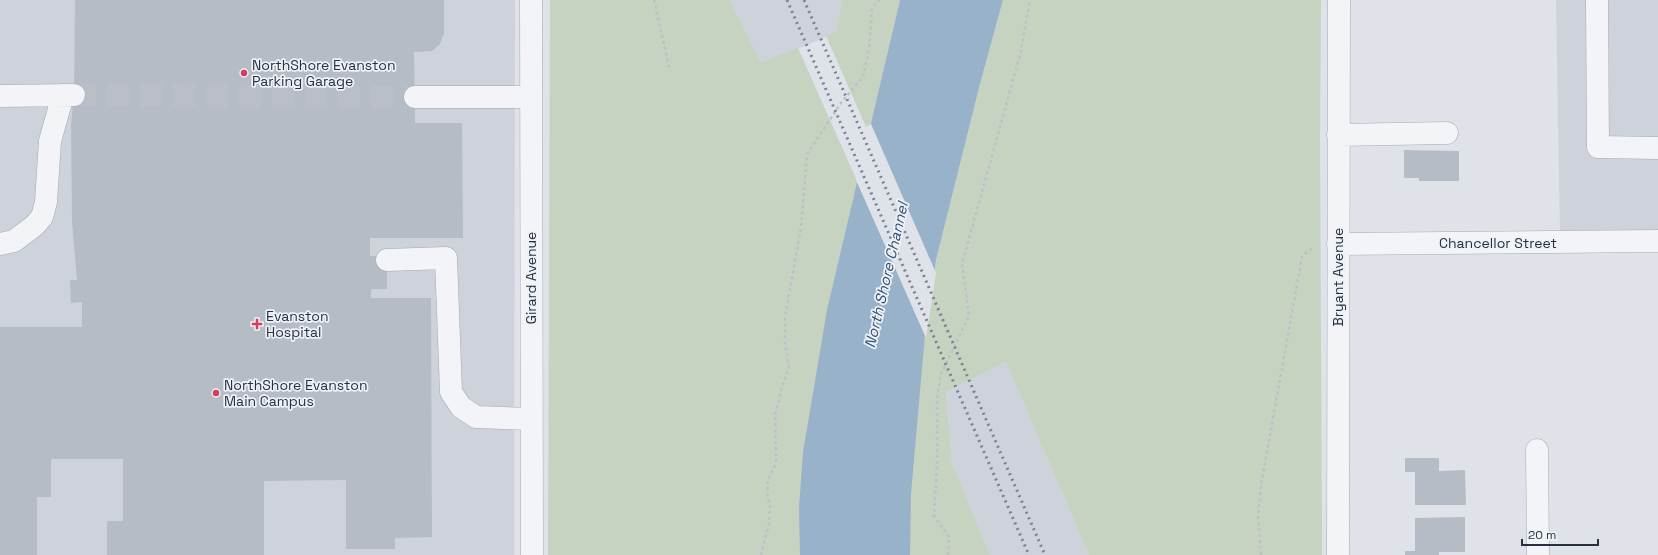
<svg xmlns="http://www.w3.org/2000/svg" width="1658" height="555" font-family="'Space Grotesk',sans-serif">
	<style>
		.built { fill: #cdd2db }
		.green { fill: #c5d3c0 }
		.water { fill: #98b2ca }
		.pier { fill: #dfe3e9 }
		.building { fill: #b6bcc6 }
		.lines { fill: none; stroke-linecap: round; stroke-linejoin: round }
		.minor-tunnel { stroke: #babfc7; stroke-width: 22; stroke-dasharray: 22 11; stroke-linecap: butt }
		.minor-casing { stroke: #a4aab3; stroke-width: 23 }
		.path { stroke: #bdc1c7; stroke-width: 2.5; stroke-dasharray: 3 3; stroke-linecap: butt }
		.minor { stroke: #f2f4f7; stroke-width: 22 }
		.rail { stroke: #788393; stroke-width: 3; stroke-dasharray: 2 4; stroke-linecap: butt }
		.poi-dot { fill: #d33f5b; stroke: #eef2f6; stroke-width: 1.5 }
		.labels { text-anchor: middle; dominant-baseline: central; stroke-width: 3.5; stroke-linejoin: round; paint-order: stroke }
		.poi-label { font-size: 14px; fill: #273140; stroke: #eef2f6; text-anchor: start }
		.street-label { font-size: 14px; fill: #273140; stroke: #eef2f6 }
		.water-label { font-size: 15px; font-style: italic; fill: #305276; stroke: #eef2f6 }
	</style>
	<rect width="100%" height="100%" fill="#dfe3e9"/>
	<path class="built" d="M0 0H515L514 555H0Z
		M730 0H842L836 33 761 64Z
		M1556 0H1658V235H1560Z
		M1006 362 1089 555H990L952 463 946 392Z"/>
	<path class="green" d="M550 0H730L761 63 798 48 925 334 936 260 981 80 1003 0H1321L1320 138 1322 555H1089L1006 362 946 392 952 463 990 555H548Z
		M842 0H900L871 124 866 127 826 36 836 32Z"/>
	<path class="water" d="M900 0H1003L981 80 936 260 925 334 911 494 910 555H800L799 508 803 452 827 310Z"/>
	<path class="pier" d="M871 124 936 273 926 338 856 180 869 125Z"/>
	<path class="building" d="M75 0H444V33L440 44 432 51 414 52 415 123H462L463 238H370V256H387V289H371V298H431L432 537 395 538V549H346V480L264 481V555H107V521H123V459H51V497H37V555H0V327H82V302L71 303 70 280H77L72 222 71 124 74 95Z
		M1404 150 1459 151V181H1419V178H1404Z
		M1405 458H1439V471L1465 470 1466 505H1415V472H1405Z
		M1465 517V552H1439V555H1405V551H1415V518Z"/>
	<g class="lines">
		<path class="minor-tunnel" d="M74 95 415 97"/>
		<defs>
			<path id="minor" d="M531 0 532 555
				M1597 0 1598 147 1658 148
				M0 96 74 95
				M415 97H531
				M1338 135 1447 133
				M0 244 14 241 34 226 42 217 46 202 50 141 63 95
				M1338 244 1658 241
				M387 260 446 258 451 392 461 407 476 417 531 419
				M1537 450 1538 555
				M1338 555 1339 0"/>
		</defs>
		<use href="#minor" class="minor-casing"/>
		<path class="path" d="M654 0 670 71
			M761 555 769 524 770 506 767 492 768 480 776 463 775 415 782 387 789 367 785 342V317L801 228 807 154 841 103 863 77 869 49 872 8 880 0
			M948 555 949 537 934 516 937 464V401L941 374 969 316 962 264 1020 55 1030 0
			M1261 555 1258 517 1261 485 1302 257 1309 250 1314 249"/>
		<use href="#minor" class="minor"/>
		<path class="rail" d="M787 0 1029 555
			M804 0 1045 555"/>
	</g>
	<g class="poi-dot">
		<circle cx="244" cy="73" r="4"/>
		<path d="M255 318h4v4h4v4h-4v4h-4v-4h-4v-4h4z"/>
		<circle cx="216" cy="393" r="4"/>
	</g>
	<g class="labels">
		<g class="poi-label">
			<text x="252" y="65">NorthShore Evanston<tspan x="252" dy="16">Parking Garage</tspan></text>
			<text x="266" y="316">Evanston<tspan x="266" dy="16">Hospital</tspan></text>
			<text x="224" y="385">NorthShore Evanston<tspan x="224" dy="16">Main Campus</tspan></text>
		</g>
		<g class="street-label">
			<text x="1498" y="243">Chancellor Street</text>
			<text transform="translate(1338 277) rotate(-90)">Bryant Avenue</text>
			<text transform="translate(531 278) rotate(-90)">Girard Avenue</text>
		</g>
		<g class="water-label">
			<text transform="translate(886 275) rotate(-77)">North Shore Channel</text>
		</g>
	</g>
	<path d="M1522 539v6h76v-6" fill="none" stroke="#273140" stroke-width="2"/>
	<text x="1528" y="539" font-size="12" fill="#273140" stroke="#eef2f6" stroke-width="3" paint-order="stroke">20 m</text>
</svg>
